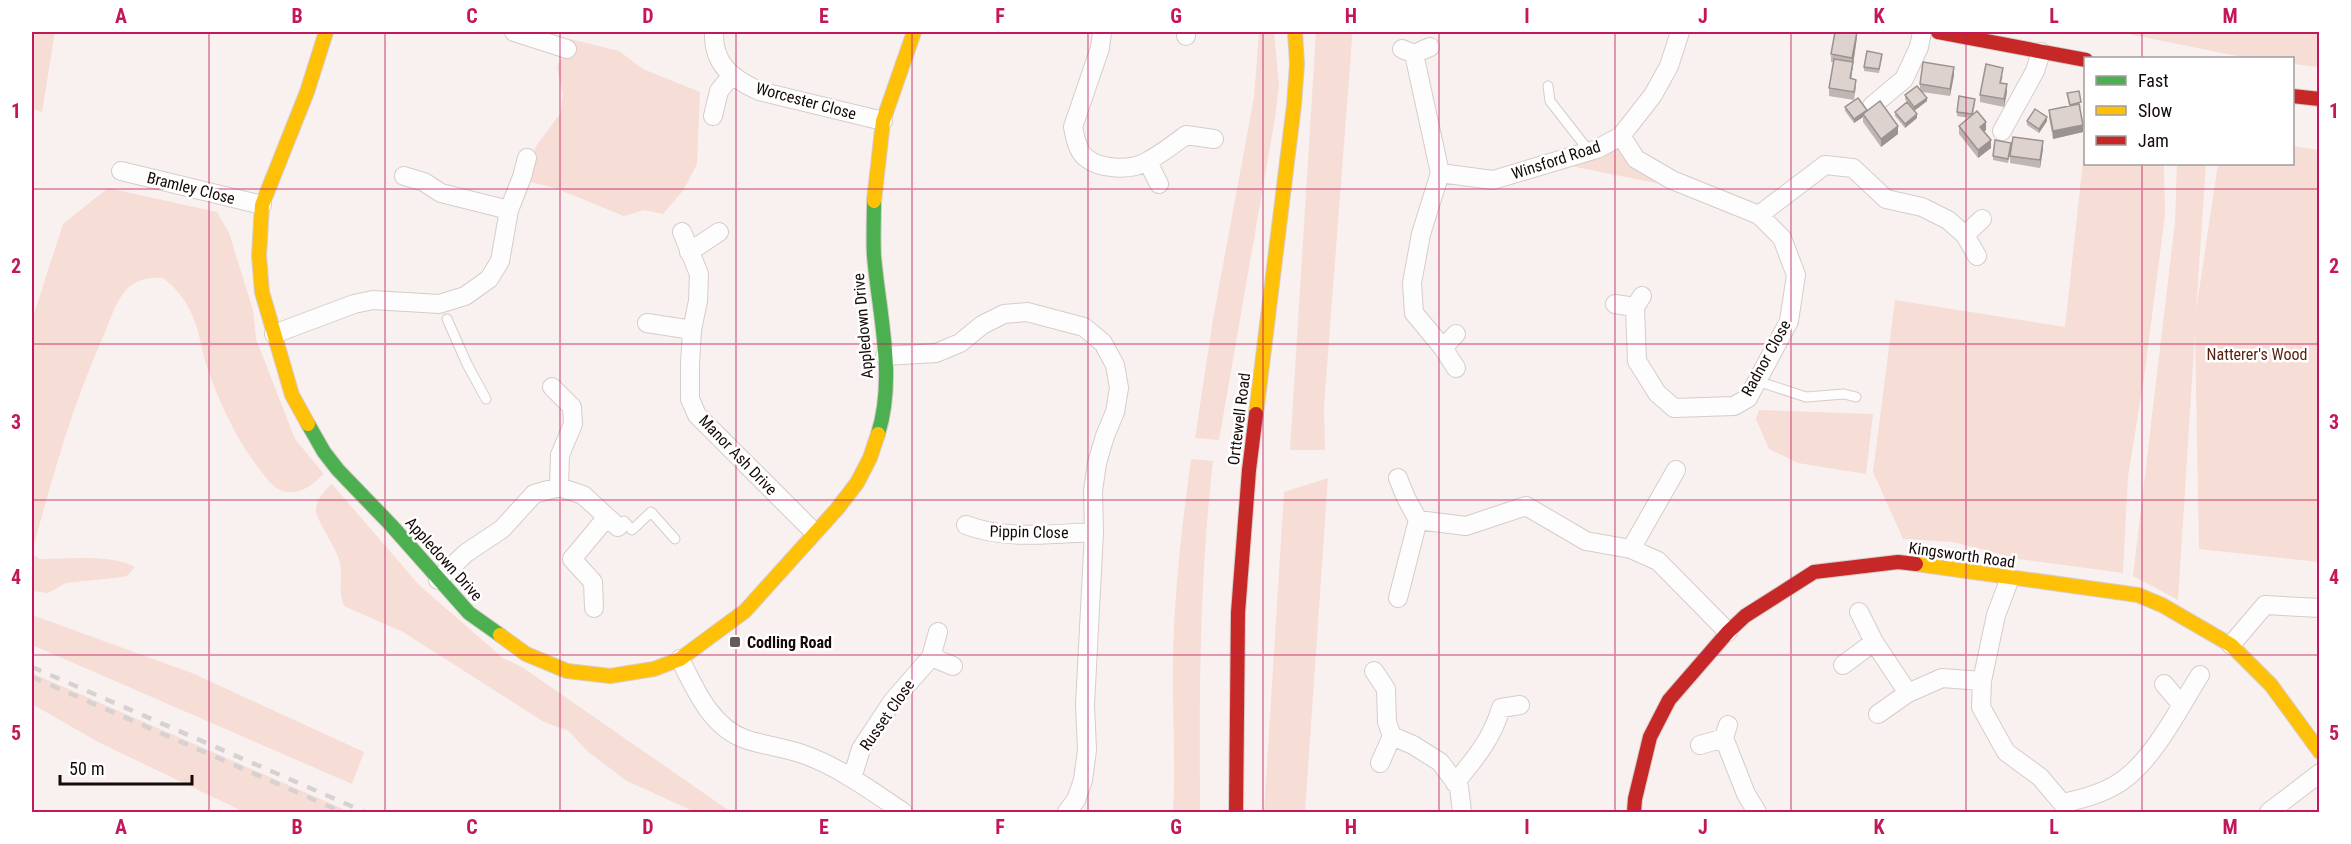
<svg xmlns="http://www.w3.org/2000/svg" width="2351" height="844" font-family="'Roboto Condensed',sans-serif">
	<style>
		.green { fill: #f6ddd6 }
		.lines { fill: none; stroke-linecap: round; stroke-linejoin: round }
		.lane-casing { stroke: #d6ccca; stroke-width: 11 }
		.street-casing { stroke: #d6ccca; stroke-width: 20 }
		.fast-casing { stroke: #d6ccca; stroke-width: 16 }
		.slow-casing { stroke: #d6ccca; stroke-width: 16 }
		.jam-casing { stroke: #d6ccca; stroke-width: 16 }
		.lane { stroke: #fefdfd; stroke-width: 9 }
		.street { stroke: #fefdfd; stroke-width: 18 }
		.fast { stroke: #4caf50; stroke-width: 14 }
		.slow { stroke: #ffc107; stroke-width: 14 }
		.jam { stroke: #c62828; stroke-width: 14 }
		.rail { stroke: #d5d2d1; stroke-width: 4.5; stroke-dasharray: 10 10; stroke-linecap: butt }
		.wall { fill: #bfb5b2 }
		.shaded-wall { fill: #9b9391 }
		.building { fill: #ded2cf; stroke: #9b9391; stroke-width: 1.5 }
		.grid { fill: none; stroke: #c2185b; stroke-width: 1.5; stroke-opacity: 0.55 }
		.poi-dot { fill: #655b58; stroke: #fff; stroke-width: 2 }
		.labels { text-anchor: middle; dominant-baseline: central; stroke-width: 5; stroke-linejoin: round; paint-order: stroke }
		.street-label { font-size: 16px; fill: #150a07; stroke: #fff }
		.park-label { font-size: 16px; fill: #582111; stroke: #fff }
		.poi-label { font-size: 16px; font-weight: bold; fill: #150a07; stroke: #fff; text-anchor: start }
		.neatline { fill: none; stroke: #c2185b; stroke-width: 2 }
		.grid-label { font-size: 20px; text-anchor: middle; font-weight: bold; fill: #c2185b }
	</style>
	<rect width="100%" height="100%" fill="#f9f1ef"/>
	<path class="green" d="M32 32H55L42 112 32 109Z
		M1259 32H1274L1279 85 1275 118 1219 440 1195 438 1213 319 1254 97Z
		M1316 32H1352V39L1324 406 1325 450H1290Z
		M2118 32H2319V67L2293 64 2292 58H2247Z
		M570 39 619 51 643 69 700 92 697 164 684 189 663 214 644 210 624 216 555 188 530 182 527 177 536 146 560 114 563 95 557 67Z
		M1622 138 1685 189 1571 166Z
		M2085 142 2086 164H2164L2165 215 2144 378 2128 476 2123 573 2019 559 1953 542 1903 539 1873 472 1895 300 2065 327Z
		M2293 146 2319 150V562L2199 549 2195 333 2178 600 2133 576 2175 222 2177 164H2206L2196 311 2218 164H2292Z
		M108 188 217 212 229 233 253 310 256 339 295 439 324 474C315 482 306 491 293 492 278 494 269 482 261 471 237 441 221 406 208 370 202 353 200 334 193 317 186 300 177 289 163 278 151 277 137 279 128 288 115 301 110 321 103 337 72 406 52 479 32 552V320L63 224Z
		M1759 410 1873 414 1866 474 1798 463 1769 449 1756 419Z
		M1191 459 1213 461C1200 574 1199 687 1200 801V812H1173C1176 762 1172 711 1173 660 1174 593 1182 526 1191 459Z
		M1328 478 1305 812H1264L1284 492Z
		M332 484 419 585 503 658 522 667 731 812H695L627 781 587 751 569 731 544 722 403 632 344 606C337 591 344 575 339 559 335 547 316 518 316 512 315 500 324 491 332 484Z
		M32 554 40 559C66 559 114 554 135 567L128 575 123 577 66 583 48 593 32 591Z
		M32 615 192 673 364 752 352 784 32 645Z
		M32 673 343 809 341 812H246L240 810 100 743 32 704Z"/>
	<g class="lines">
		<defs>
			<path id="lane" d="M1548 86 1550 101 1589 151
				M447 319 467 364 486 399
				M1757 381 1806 397 1844 394 1856 397
				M618 527 624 521 632 530 651 512 675 539"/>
			<path id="street" d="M514 32 567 49
				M714 32C713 64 731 78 759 91L883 121
				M1102 32 1100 48 1073 127C1075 137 1077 150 1085 157 1100 170 1131 171 1148 161 1161 154 1174 144 1186 135L1214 139
				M1186 32V36
				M1402 49 1414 54 1430 47
				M1414 54 1440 173 1421 234 1412 283 1414 313 1443 348 1456 368
				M1872 106 1904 79 1919 47 1922 32
				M713 116 719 91 732 75
				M2002 131 2035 71 2041 52
				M1621 136 1636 159 1672 180 1759 215 1782 238 1796 275 1789 321 1748 398 1734 406 1674 408 1657 393 1637 361 1635 307
				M1148 162 1159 184
				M121 171 262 205
				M1440 173 1493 180 1597 149 1621 136 1653 95 1669 66 1680 32
				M404 176 424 182 441 193 509 210
				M1759 215 1825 165 1853 168 1886 199 1922 207 1948 220 1965 235
				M682 232 699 274 698 301 692 330 690 364V399L697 415 814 532
				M689 252 719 232
				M1977 256 1965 235 1982 219
				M1615 304 1635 307 1642 296
				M647 323 692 330
				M274 334 354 304 373 300 439 304 465 296 489 279 500 261 509 210 522 177 527 158
				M1443 348 1456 334
				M885 356 936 353 960 343 982 325 1004 314 1027 312 1084 327 1103 343 1115 365 1119 388 1115 412 1105 436 1097 463 1093 491 1094 532 1085 705 1087 750 1083 780 1076 800 1067 812
				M552 387 572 407 573 424 560 455 559 487
				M1398 478 1406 498 1418 520 1398 598
				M1418 520 1466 526 1526 506 1586 541 1631 549 1658 561 1728 632
				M966 525C1005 540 1052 534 1094 532
				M1631 549 1676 470
				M2010 578 1996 615 1982 681 1981 707 2006 752 2040 777 2062 803C2084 799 2109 792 2127 777 2157 753 2179 708 2200 675
				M438 580 466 553 502 529 534 494 559 487 583 495 618 527
				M594 608 593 582 572 559 607 517
				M1859 612 1874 642 1908 693 1942 678 1982 681
				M938 632 931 657 953 666
				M2231 645 2265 605 2320 608
				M680 659C695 689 711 727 745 739 765 746 788 748 808 756 842 769 873 792 903 812
				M1843 665 1874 642
				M1374 671 1386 689 1387 722 1392 736 1413 745 1440 762 1459 787 1462 812
				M2164 684 2181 704
				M1878 714 1908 693
				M1724 738 1746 794 1757 812
				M1700 745 1724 738 1728 725
				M1380 763 1392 736
				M852 778 861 749 892 702 931 657
				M1455 783C1474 760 1492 739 1501 708L1520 705
				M2269 812 2320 773"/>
			<path id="fast" d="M874 201C874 219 873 238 874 256 879 314 896 377 878 434
				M308 424 324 452 338 470 391 525 469 613 500 635"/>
			<path id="slow" d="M874 201 883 121 914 32
				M1256 414 1294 105 1297 64 1295 32
				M308 424 292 395 262 292 259 256 262 205 307 92 326 32
				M1916 564 2138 595 2162 605 2231 645 2271 685 2320 752
				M500 635 526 654 567 671 610 676 654 669 680 659 745 611 837 509 857 483 870 458 878 434"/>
			<path id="jam" d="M1938 32 2086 60
				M2292 96 2320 99
				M1236 812 1238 613 1249 470 1256 414
				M1634 812 1635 799 1650 737 1669 700 1728 632 1745 616 1814 572 1898 562 1916 564"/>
		</defs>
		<use href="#lane" class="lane-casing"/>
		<use href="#street" class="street-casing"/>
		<use href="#fast" class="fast-casing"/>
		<use href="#slow" class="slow-casing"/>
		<use href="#jam" class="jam-casing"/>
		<use href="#lane" class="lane"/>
		<use href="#street" class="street"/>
		<use href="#fast" class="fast"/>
		<use href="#slow" class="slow"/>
		<use href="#jam" class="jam"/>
		<path class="rail" d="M32 667 365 812
			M32 677 342 812"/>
	</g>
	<path class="wall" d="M1857 37 1851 79 1856 87 1854 100 1867 111 1898 134 1881 147 1863 122V117L1854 123 1845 111V107L1854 100 1829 96V88L1834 62H1831V54Z
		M1882 58 1879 73 1864 71V67Z
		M1954 75 1950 96 1922 92 1927 101 1914 111 1917 118 1905 128 1895 116V112L1907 102 1905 99V95L1920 89V84Z
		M2003 76 2001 83 2007 92 2004 107 1980 102V95Z
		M2067 93 2081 106 2080 107 2083 132 2053 139 2049 118V110L2069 106Z
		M1975 103 1973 115 1986 130 1984 132 1991 148 1978 158 1959 134V126L1969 118 1957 116V112Z
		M2027 121H2047L2039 133 2027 125Z
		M2011 147 2008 163 1993 160V156Z
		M2043 149 2040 168 2010 163V156Z"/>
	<path class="shaded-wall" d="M1857 32V37L1850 86 1852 58Z
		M1954 67V75L1950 96V89Z
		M2007 84V92L2004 107V99Z
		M1927 98V101L1914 111V107Z
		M1867 110V114H1863V117L1854 123V119Z
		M1917 114V118L1905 128V124Z
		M2047 117V121L2039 133V129Z
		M1986 122V130L1980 135V127Z
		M2083 125V132L2053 139V131Z
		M1898 126V134L1881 147V139Z
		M1991 140V148L1978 158V150Z
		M2043 141V149L2040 168V160Z"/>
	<path class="building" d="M1835 32H1857L1852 58 1831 54Z
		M1867 51 1882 54 1879 69 1864 67Z
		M1834 59 1853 62 1850 78 1856 80 1854 92 1829 88Z
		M1923 62 1954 67 1950 89 1920 84Z
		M1986 64 2003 68 2000 83 2007 84 2004 99 1980 95Z
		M1917 86 1927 98 1914 107 1905 95Z
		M2079 91 2081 102 2070 105 2067 93Z
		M1959 96 1975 99 1972 114 1957 112Z
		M1858 98 1867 110 1854 119 1845 107Z
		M1880 101 1898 126 1881 139 1863 114Z
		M1907 102 1917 114 1905 124 1895 112Z
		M2079 104 2083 125 2053 131 2049 110Z
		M2035 109 2047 117 2039 129 2027 121Z
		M1977 111 1986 122 1980 127 1991 140 1978 150 1959 126Z
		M2013 137 2043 141 2040 160 2010 156Z
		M1995 140 2011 143 2008 159 1993 156Z"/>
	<path class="grid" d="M209 32V812M385 32V812M560 32V812M736 32V812M912 32V812M1088 32V812M1263 32V812M1439 32V812M1615 32V812M1791 32V812M1966 32V812M2142 32V58M2142 164V812M32 189H2320M32 344H2320M32 500H2320M32 655H2320"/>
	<rect class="poi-dot" x="729" y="636" width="12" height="12" rx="3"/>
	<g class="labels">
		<g class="street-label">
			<text transform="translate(806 101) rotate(15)">Worcester Close</text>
			<text transform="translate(1556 160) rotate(-18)">Winsford Road</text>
			<text transform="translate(191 188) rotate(14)">Bramley Close</text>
			<text transform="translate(863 326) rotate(-95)">Appledown Drive</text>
			<text transform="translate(1766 358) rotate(-61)">Radnor Close</text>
			<text transform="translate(1239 419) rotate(-83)">Orttewell Road</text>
			<text transform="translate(738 455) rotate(46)">Manor Ash Drive</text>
			<text transform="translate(1029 532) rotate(1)">Pippin Close</text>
			<text transform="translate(1962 555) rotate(8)">Kingsworth Road</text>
			<text transform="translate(444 559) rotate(48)">Appledown Drive</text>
			<text transform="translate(887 715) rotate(-55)">Russet Close</text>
		</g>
		<g class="park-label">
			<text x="2257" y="354">Natterer's Wood</text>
		</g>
		<g class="poi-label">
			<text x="747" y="642">Codling Road</text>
		</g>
	</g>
	<rect width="2351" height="844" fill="none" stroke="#ffffff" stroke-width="66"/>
	<rect x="2084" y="57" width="210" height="108" fill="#ffffff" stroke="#a19d9c" stroke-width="1.5"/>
	<rect x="2096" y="76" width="30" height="9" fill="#4caf50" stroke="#a19d9c" stroke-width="1.5"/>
	<text x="2138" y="87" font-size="18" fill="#150a07">Fast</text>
	<rect x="2096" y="106" width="30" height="9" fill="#ffc107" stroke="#a19d9c" stroke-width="1.5"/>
	<text x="2138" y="117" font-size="18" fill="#150a07">Slow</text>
	<rect x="2096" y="136" width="30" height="9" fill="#c62828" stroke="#a19d9c" stroke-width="1.5"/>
	<text x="2138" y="147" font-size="18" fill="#150a07">Jam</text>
	<path d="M60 775v9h132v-9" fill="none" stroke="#150a07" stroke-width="3"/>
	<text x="69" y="775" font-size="18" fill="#150a07" stroke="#ffffff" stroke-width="4.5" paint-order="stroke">50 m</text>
	<rect x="33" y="33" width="2285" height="778" class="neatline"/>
	<g class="grid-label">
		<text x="121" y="23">A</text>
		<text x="297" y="23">B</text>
		<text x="472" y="23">C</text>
		<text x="648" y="23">D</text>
		<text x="824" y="23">E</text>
		<text x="1000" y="23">F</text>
		<text x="1176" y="23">G</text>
		<text x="1351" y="23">H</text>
		<text x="1527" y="23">I</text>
		<text x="1703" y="23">J</text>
		<text x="1879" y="23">K</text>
		<text x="2054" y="23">L</text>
		<text x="2230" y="23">M</text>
		<text x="16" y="118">1</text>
		<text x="2334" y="118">1</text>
		<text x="16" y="273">2</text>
		<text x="2334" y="273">2</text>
		<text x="16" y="429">3</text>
		<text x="2334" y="429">3</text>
		<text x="16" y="584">4</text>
		<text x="2334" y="584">4</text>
		<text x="16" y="740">5</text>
		<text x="2334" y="740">5</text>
		<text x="121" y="834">A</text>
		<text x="297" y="834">B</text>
		<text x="472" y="834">C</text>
		<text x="648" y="834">D</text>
		<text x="824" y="834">E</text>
		<text x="1000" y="834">F</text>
		<text x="1176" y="834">G</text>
		<text x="1351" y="834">H</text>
		<text x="1527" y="834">I</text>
		<text x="1703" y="834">J</text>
		<text x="1879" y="834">K</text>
		<text x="2054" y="834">L</text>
		<text x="2230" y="834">M</text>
	</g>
</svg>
